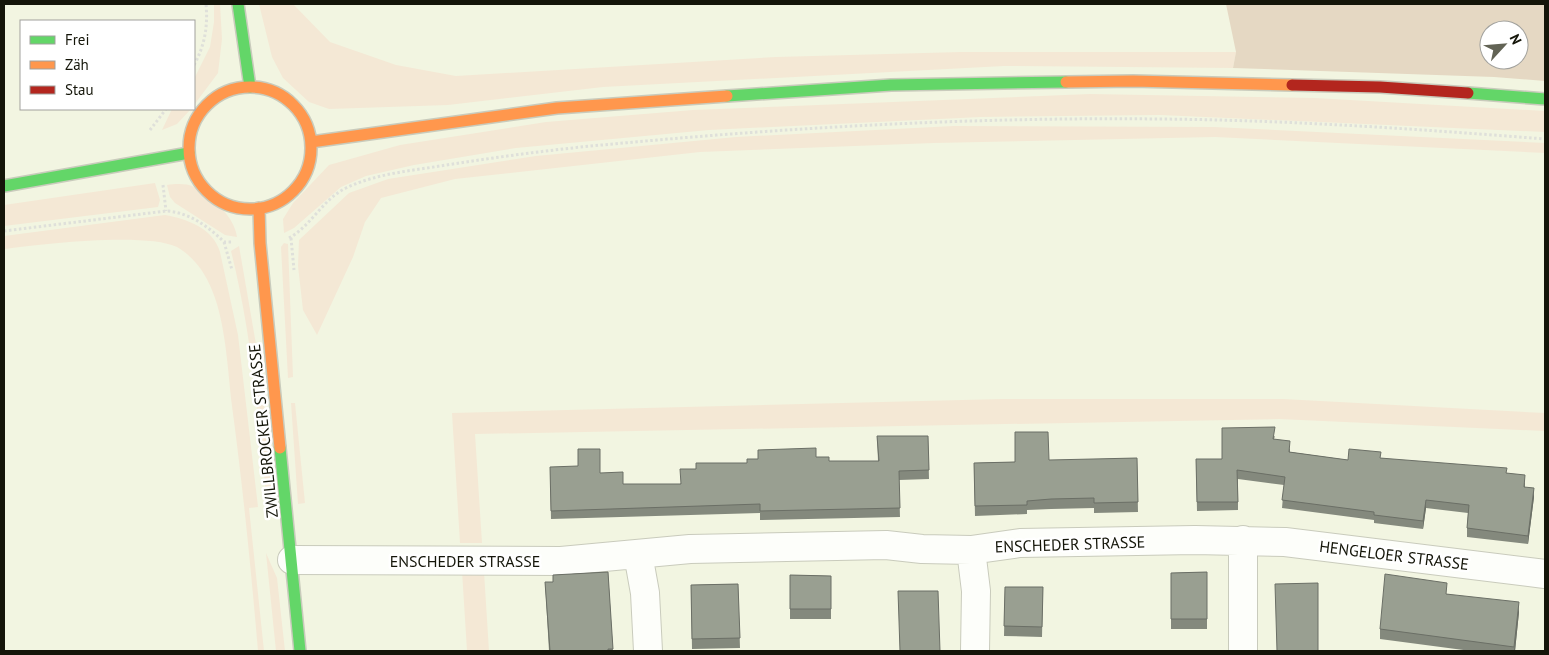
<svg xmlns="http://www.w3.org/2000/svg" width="1549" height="655" font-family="'PT Sans',sans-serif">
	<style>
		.green { fill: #f4e8d5 }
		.forest { fill: #e5d8c3; fill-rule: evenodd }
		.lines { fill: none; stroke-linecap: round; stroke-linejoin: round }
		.street-casing { stroke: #c9cbbc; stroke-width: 30 }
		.fast-casing { stroke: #c9cbbc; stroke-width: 14 }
		.slow-casing { stroke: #c9cbbc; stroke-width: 14 }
		.jam-casing { stroke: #c9cbbc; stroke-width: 14 }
		.path { stroke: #dfe0da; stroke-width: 3; stroke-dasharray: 2.5 2.5; stroke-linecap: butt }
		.street { stroke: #fdfefa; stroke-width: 28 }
		.fast { stroke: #63d668; stroke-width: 11 }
		.slow { stroke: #ff974d; stroke-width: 11 }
		.jam { stroke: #b3261e; stroke-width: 11 }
		.wall { fill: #84897d }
		.shaded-wall { fill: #6b6f66 }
		.building { fill: #999f91; stroke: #6b6f66 }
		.labels { text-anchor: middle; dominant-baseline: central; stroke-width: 5; stroke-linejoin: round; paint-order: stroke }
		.street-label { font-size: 16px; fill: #141509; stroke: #fff }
	</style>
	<rect width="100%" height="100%" fill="#f2f5e1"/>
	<path class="green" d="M214 4H220L222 39 218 73 194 105V79L210 47 214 22Z
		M259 4H293L330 42 396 65 456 76 776 57 961 52H1236L1233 68 1004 66 603 87 448 105 329 109 309 102 283 78 272 57Z
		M1090 94 1315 98 1545 111V132L1160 115 981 117 709 130 516 148 414 165 366 176 341 187 294 228 284 233 283 219 293 203 329 165 400 145 546 122 693 110Z
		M172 109H191L177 124 162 130Z
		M954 126 1214 127 1545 143V153L1215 137 934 143 700 152 455 179 381 198 365 222 353 257 317 335 303 310 298 266 299 240 349 193 388 179 536 156 736 137Z
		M155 183 160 200 158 207 4 226V205Z
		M167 185C175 184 186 183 194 187 211 196 235 217 237 237L225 235 175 203 170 197Z
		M165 215C187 219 213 228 220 252L238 335 258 507 249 508 264 651H258C251 569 243 488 232 406 228 372 226 330 215 298 208 277 196 258 177 247 146 232 41 244 4 249V236Z
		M284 243 288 244 293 377 288 378 281 247Z
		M239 246 257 350 277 506 267 507C259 421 252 335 231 251Z
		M1002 399H1283L1545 413V431L1279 419 475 434 482 543H460L452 413Z
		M291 403H295L305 503 298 504Z
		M266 553 277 578 285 651H276Z
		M462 571 484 572 489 651H467Z"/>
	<path class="forest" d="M1226 4H1545V81L1494 77 1233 68 1236 52ZM1489 30H1519V60H1489Z"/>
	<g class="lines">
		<defs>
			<path id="street" d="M971 550 976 591 975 651
				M638 554 645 593 648 651
				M292 560 561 561 690 549 886 545 922 549 971 550 1020 543 1195 540 1285 542 1545 574
				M1243 651V540"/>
			<path id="fast" d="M238 4 250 87
				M1468 93 1545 99
				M727 96 891 85 1066 82
				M4 186 189 153
				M280 448 300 651"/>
			<path id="slow" d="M1066 82 1133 81 1292 85
				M189 148a61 61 0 1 1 122 0a61 61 0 1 1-122 0Z
				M311 142 557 108 727 96
				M259 208 260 243 280 448"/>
			<path id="jam" d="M1292 85 1380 87 1468 93"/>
		</defs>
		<use href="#street" class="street-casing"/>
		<use href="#fast" class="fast-casing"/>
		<use href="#slow" class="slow-casing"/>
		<use href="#jam" class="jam-casing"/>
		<path class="path" d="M194 65C205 45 208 26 206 4
			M150 130 166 109
			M163 185 166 211
			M4 231 166 211C188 212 208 226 224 242H233
			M289 238C311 226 323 199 346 188 375 174 409 171 440 166 497 157 555 149 613 144 794 127 977 117 1159 119 1288 120 1417 129 1545 139
			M291 238 294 270
			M224 242 232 270"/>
		<use href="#street" class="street"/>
		<use href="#fast" class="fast"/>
		<use href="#slow" class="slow"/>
		<use href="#jam" class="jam"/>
	</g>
	<path class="wall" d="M877 436H928L929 479 899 480 900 517 760 520V513L551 519 550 467 600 473 623 484H680L696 469 747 463 816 457 829 461H878Z
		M1275 436 1274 439 1290 449V452L1348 460 1381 458 1507 473 1525 483V487L1534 497 1528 544 1467 537V528L1468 513 1426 508 1423 529 1374 523V520L1282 508 1284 485 1238 479V510L1197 511 1196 459H1222Z
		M1137 458 1138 512 1094 513V508L1051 509 1027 510V514L975 516 974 463Z
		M608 572 613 651H549L545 582H553V575Z
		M1207 572V629H1171V573Z
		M790 575 831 576V619H790Z
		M738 584 740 648 692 649 691 585Z
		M1005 587H1043L1042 637 1004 636Z
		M1447 594 1519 612 1515 651H1471L1380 639V629Z"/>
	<path class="shaded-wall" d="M1534 488V497L1528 544V536Z
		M1426 500V508L1423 529V521Z
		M1519 602V612L1515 651H1514Z"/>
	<path class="building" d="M1275 427 1273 439 1290 441 1289 452 1348 460 1349 449 1381 452 1380 458 1507 468 1506 473 1525 475 1524 487 1534 488 1528 536 1467 528 1469 505 1426 500 1423 521 1374 515V512L1282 500 1285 477 1237 470 1238 502H1197L1196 459H1222V428Z
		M1015 432H1048L1049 460 1137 458 1138 502 1094 503V498L1051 499 1027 501V505L975 506 974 463 1015 462Z
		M877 436H928L929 470 899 471 900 508 760 511V504L551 511 550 467 578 466V449H600V473L623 472V484H681L680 469H696V463H747V459H758V450L816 448V457H829V461H879Z
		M608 572 613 649H608V651H550L545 582H553V575Z
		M1207 572V619H1171V573Z
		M1385 574 1447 583 1446 594 1519 602 1514 647 1380 629Z
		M790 575 831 576V609H790Z
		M1318 583V651H1277L1275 584Z
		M738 584 740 638 692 639 691 585Z
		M1005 587H1043L1042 627 1004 626Z
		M898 591H938L940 651H900Z"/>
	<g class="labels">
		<g class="street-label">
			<text transform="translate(263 431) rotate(-96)">ZWILLBROCKER STRASSE</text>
			<text transform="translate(1070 544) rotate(-2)">ENSCHEDER STRASSE</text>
			<text transform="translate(1394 555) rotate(7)">HENGELOER STRASSE</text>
			<text x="465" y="561">ENSCHEDER STRASSE</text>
		</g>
	</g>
	<rect width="1549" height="655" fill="none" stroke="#141509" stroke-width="10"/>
	<rect x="20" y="20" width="175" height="90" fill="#ffffff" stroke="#a1a19d"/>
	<rect x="30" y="36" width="25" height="8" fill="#63d668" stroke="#a1a19d"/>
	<text x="65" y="45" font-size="15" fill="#141509">Frei</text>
	<rect x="30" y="61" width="25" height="8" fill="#ff974d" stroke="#a1a19d"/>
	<text x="65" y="70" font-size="15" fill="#141509">Zäh</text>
	<rect x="30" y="86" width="25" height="8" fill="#b3261e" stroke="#a1a19d"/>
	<text x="65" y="95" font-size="15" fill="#141509">Stau</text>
	<g transform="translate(1504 45) rotate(64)"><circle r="24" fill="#ffffff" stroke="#a1a19d"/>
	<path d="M0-4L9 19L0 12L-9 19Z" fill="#626355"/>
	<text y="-8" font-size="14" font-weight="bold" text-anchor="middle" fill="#141509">N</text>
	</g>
</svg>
